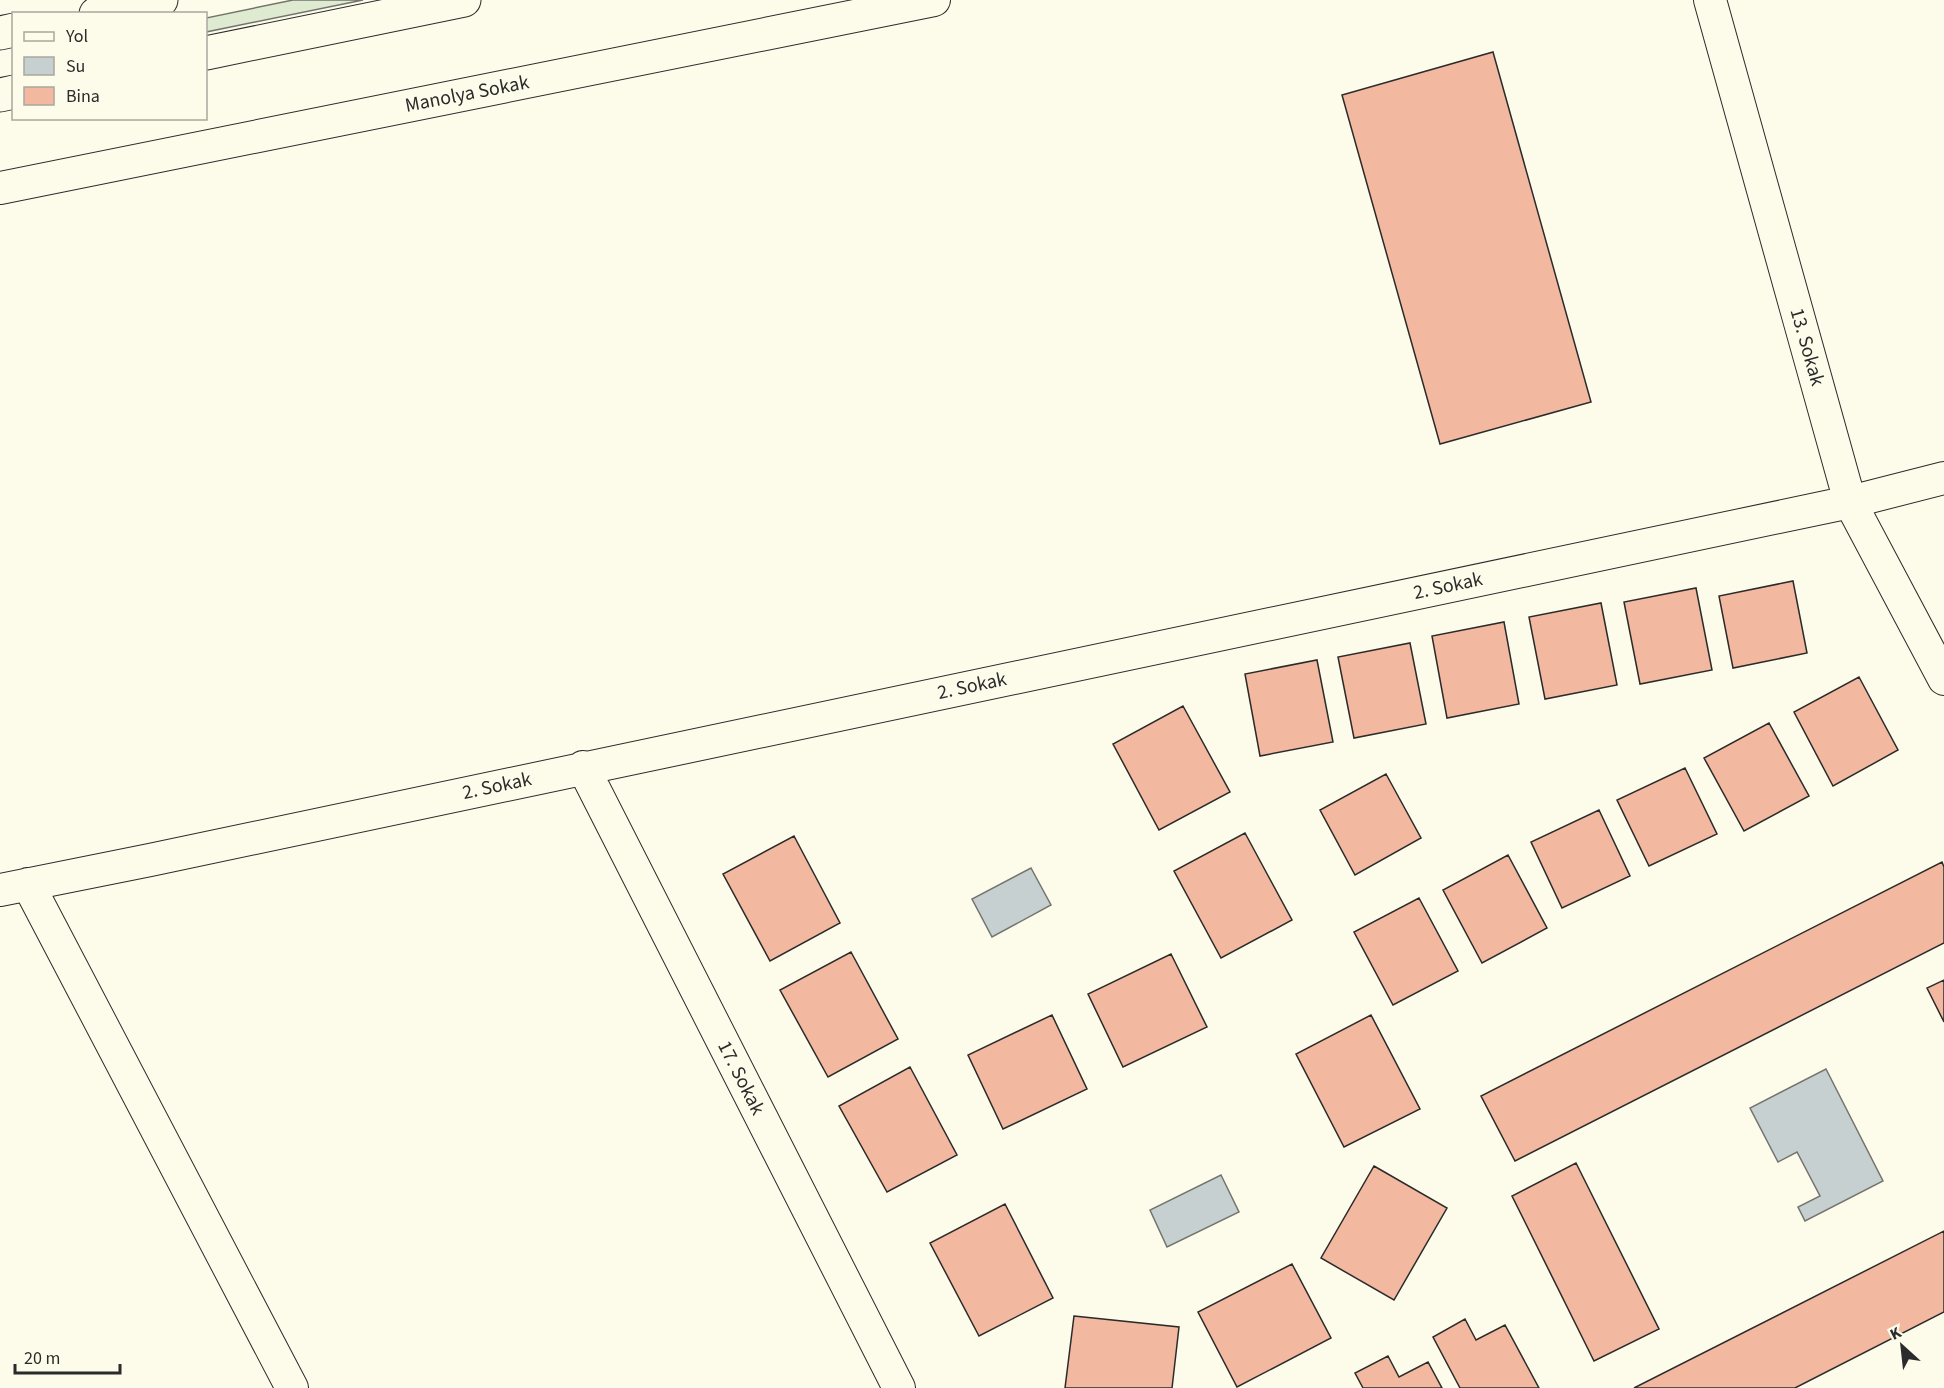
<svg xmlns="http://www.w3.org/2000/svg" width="1944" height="1388" font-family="'Source Sans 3',sans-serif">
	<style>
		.green { fill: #deebd1; stroke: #74746e; stroke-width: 1.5 }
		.water { fill: #c7d0d0; stroke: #74746e; stroke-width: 1.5 }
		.building { fill: #f2b8a0; stroke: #2b2b2b; stroke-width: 1.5 }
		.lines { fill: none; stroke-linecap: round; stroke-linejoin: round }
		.minor-casing { stroke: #2b2b2b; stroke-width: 34 }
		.trunk-casing { stroke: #2b2b2b; stroke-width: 35 }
		.minor { stroke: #fdfbea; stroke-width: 32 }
		.trunk { stroke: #fdfbea; stroke-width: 33 }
		.labels { text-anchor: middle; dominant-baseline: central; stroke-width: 4.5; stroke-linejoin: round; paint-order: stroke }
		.street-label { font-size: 20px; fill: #2b2b2b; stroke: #fdfbea }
	</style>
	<rect width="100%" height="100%" fill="#fdfbea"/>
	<path class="green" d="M293 0H363L206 32V18Z"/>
	<path class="water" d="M1031 868 1051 905 992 937 972 899Z
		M1826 1069 1883 1181 1805 1221 1798 1207 1820 1196 1797 1152 1778 1162 1750 1108Z
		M1221 1175 1239 1212 1167 1247 1150 1210Z"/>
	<path class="building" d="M1493 52 1591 402 1440 444 1342 95Z
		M1793 581 1807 653 1733 668 1719 596Z
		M1696 588 1712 670 1640 684 1624 602Z
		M1601 603 1617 685 1545 699 1529 617Z
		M1504 622 1519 704 1447 718 1432 636Z
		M1410 643 1426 724 1354 738 1338 657Z
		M1317 660 1333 742 1260 756 1245 674Z
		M1859 677 1898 750 1833 786 1794 712Z
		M1183 706 1230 792 1159 830 1113 744Z
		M1769 723 1809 796 1744 831 1704 758Z
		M1685 768 1717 834 1649 866 1617 800Z
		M1386 774 1421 838 1355 875 1320 810Z
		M1599 810 1630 876 1562 908 1531 842Z
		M1245 833 1292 920 1221 958 1174 871Z
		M794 836 840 923 770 961 723 874Z
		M1508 855 1547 928 1482 963 1443 890Z
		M1942 862 1944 867V943L1515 1161 1481 1096Z
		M1419 898 1458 971 1393 1005 1354 932Z
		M851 952 898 1039 828 1077 780 990Z
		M1171 954 1207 1027 1123 1067 1088 994Z
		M1944 980V1022L1927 988Z
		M1052 1015 1087 1089 1003 1129 968 1055Z
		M1371 1015 1420 1109 1344 1147 1296 1054Z
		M910 1067 957 1155 887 1192 839 1106Z
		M1576 1163 1659 1329 1594 1361 1512 1196Z
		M1374 1166 1447 1208 1394 1300 1321 1258Z
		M1005 1204 1053 1298 979 1336 930 1243Z
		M1944 1231V1312L1795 1388H1634Z
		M1292 1264 1331 1338 1237 1387 1198 1312Z
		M1074 1316 1179 1327 1172 1388H1065Z
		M1465 1319 1476 1340 1505 1325 1539 1388H1460L1433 1337Z
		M1388 1356 1399 1377 1428 1362 1442 1388H1363L1355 1373Z"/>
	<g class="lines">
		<defs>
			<path id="minor" d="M1710 0 1850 502 1944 679
				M0 188 934 0
				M583 767 899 1388
				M28 884 292 1388
				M0 890 150 860 1850 502 1944 478"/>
			<path id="trunk" d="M96 14 161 0
				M0 33 14 30
				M206 53 464 0
				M0 95 14 92"/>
		</defs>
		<use href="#minor" class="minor-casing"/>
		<use href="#trunk" class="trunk-casing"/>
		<use href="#minor" class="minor"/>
		<use href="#trunk" class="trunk"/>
	</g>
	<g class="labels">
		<g class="street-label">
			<text transform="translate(467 94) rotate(-11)">Manolya Sokak</text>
			<text transform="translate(1807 347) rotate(74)">13. Sokak</text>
			<text transform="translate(1448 586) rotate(-12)">2. Sokak</text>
			<text transform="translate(972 686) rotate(-12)">2. Sokak</text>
			<text transform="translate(497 786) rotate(-12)">2. Sokak</text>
			<text transform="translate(741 1078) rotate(63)">17. Sokak</text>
		</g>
	</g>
	<rect x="12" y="12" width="195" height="108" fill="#fdfbea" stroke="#a9a89e" stroke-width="1.5"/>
	<rect x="24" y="32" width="30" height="9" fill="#fdfbea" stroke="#a9a89e" stroke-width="1.5"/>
	<text x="66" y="42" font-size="18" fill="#2b2b2b">Yol</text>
	<rect x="24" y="57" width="30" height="18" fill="#c7d0d0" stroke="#a9a89e" stroke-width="1.5"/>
	<text x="66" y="72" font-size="18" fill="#2b2b2b">Su</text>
	<rect x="24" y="87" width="30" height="18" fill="#f2b8a0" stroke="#a9a89e" stroke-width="1.5"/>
	<text x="66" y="102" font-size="18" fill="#2b2b2b">Bina</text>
	<g transform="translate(1902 1346) rotate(333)" stroke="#fdfbea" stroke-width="4.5" paint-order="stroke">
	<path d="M0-4.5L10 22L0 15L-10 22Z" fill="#2b2b2b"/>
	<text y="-9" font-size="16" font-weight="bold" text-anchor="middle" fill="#2b2b2b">K</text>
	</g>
	<path d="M15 1364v9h105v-9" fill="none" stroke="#2b2b2b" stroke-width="3"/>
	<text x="24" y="1364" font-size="18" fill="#2b2b2b" stroke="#fdfbea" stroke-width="4.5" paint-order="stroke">20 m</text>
</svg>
